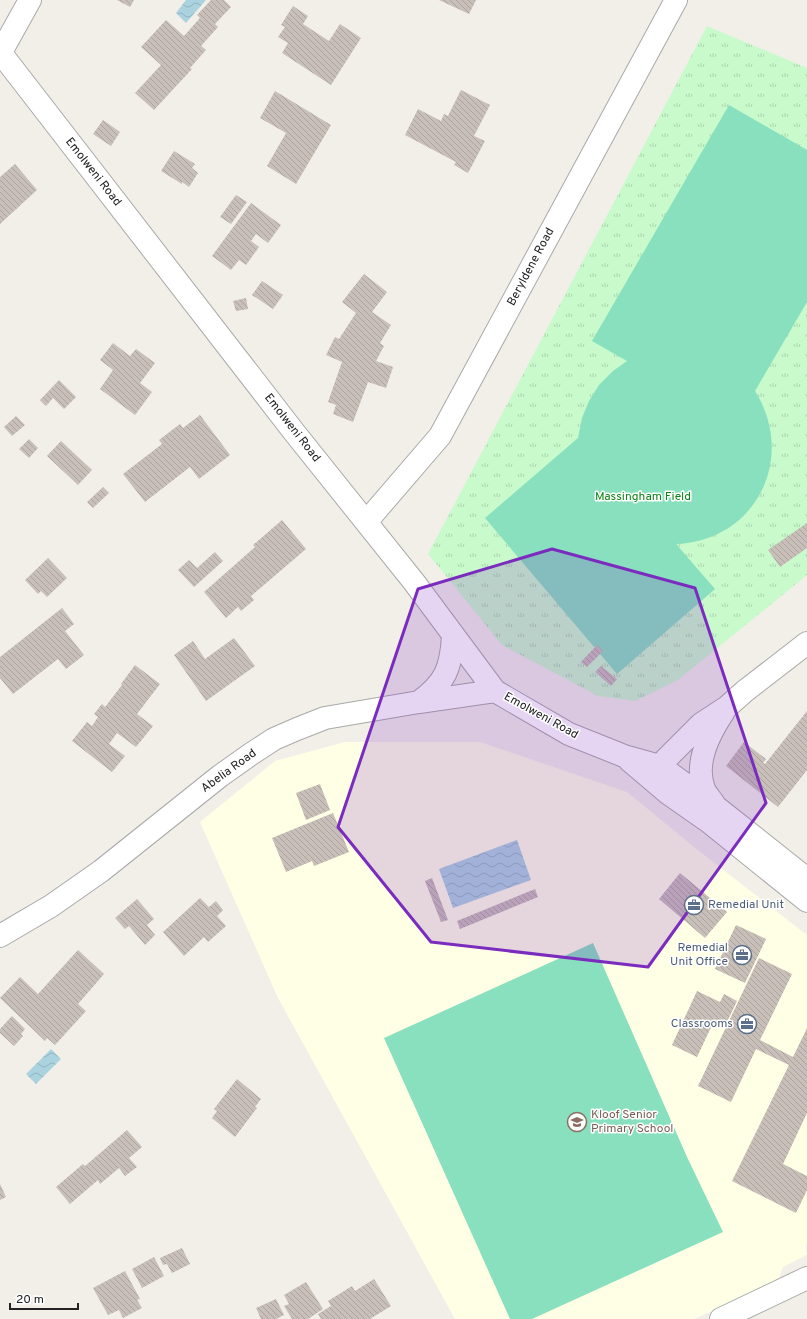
<svg xmlns="http://www.w3.org/2000/svg" width="807" height="1319" font-family="Overpass,sans-serif">
	<style>
		.education { fill: #ffffe5 }
		.park { fill: url(#park-tufts) }
		.pitch { fill: #88e0be }
		.water { fill: url(#water-waves) }
		.building { fill: url(#building-back-hatch) }
		.lines { fill: none; stroke-linecap: round; stroke-linejoin: round }
		.street-casing { stroke: #a9a9a9; stroke-width: 24 }
		.street { stroke: #fff; stroke-width: 22 }
		.marked { fill: #7b2cbf; fill-opacity: 0.2; stroke: #7b2cbf; stroke-width: 3; stroke-linejoin: round }
		.labels { text-anchor: middle; dominant-baseline: central; stroke-width: 3; stroke-linejoin: round; paint-order: stroke }
		.street-label { font-size: 12px; fill: #222; stroke: #fff }
		.park-label { font-size: 12px; fill: #0c8416; stroke: #fff }
		.service-label { font-size: 12px; fill: #4e5e75; stroke: #fff; text-anchor: end }
		.education-label { font-size: 12px; fill: #785e54; stroke: #fff; text-anchor: start }
	</style>
	<defs>
		<pattern id="park-tufts" width="24" height="20" patternUnits="userSpaceOnUse"><rect width="24" height="20" fill="#c8facc"/><path d="M3 7l-1-3M5 7V3M7 7l1-3M15 17l-1-3M17 17v-4M19 17l1-3" fill="none" stroke="#acd6af"/></pattern>
		<pattern id="water-waves" width="16" height="10" patternUnits="userSpaceOnUse"><rect width="16" height="10" fill="#aad3df"/><path d="M0 5q4-4 8 0t8 0" fill="none" stroke="#92b5bf"/></pattern>
		<pattern id="building-back-hatch" width="6" height="6" patternUnits="userSpaceOnUse"><rect width="6" height="6" fill="#c7bfb8"/><path d="M-1 5l2 2M0 0l6 6M5-1l2 2" fill="none" stroke="#aba49e"/></pattern>
	</defs>
	<rect width="100%" height="100%" fill="#f2efe9"/>
	<path class="education" d="M345 742H480L627 792 694 847 807 935V1245L806 1246 807 1255 783 1267 778 1282 694 1319H455L278 998 200 822 275 761Z"/>
	<path class="park" d="M707 26 807 68V575L678 680 635 701 598 696 502 645 428 554Z"/>
	<path class="pitch" d="M729 105 807 150V302L755 391C797 458 756 541 676 544L715 589 617 674 485 518 578 438 582 418 589 401 599 385 613 371 627 361 592 341Z
		M593 943 687 1157 723 1232 532 1319H510L384 1038Z"/>
	<path class="water" d="M186 0H206L186 23 176 13Z
		M517 840 531 880 453 908 439 869Z
		M51 1049 61 1059 36 1084 26 1074Z"/>
	<path class="building" d="M117 0H134L130 7Z
		M211 0H224L231 7 215 24 218 27 201 46 206 50 190 68 192 69 154 110 135 93 161 65 141 47 166 20 184 36 200 18 197 15Z
		M439 0H476L469 14Z
		M293 6 308 16 303 24 329 41 340 24 361 38 331 85 282 53 288 43 278 37 285 27 281 25Z
		M461 90 490 105 474 136 485 141 468 173 454 165 456 162 405 135 418 109 441 121 444 114 448 116Z
		M275 91 331 125 296 184 267 166 286 133 260 118Z
		M103 120 120 132 111 146 93 134Z
		M174 151 195 164 192 168 198 173 189 187 182 182V184L161 171Z
		M15 164 37 190 0 224V177Z
		M236 195 247 202 231 224 220 217Z
		M251 203 281 225 268 243 256 234 251 241 259 247 246 265 239 260 231 270 212 256Z
		M364 274 387 292 372 312 391 325 380 343 384 346 376 361 393 367 386 388 368 382 353 422 333 414 336 405 328 402 342 362 326 355 335 337 339 339 356 313 342 302Z
		M262 281 283 295 273 309 252 295Z
		M246 298 248 309 236 311 233 301Z
		M113 343 130 356 136 349 155 363 140 383 152 392 135 415 100 389 113 370 100 360Z
		M59 380 76 397 64 409 53 398 46 406 40 400Z
		M200 415 230 455 199 479 190 467 145 502 123 474 162 444 159 440 180 424 183 428Z
		M16 416 25 425 12 436 4 427Z
		M29 439 38 448 29 458 19 449Z
		M61 441 92 470 78 485 47 456Z
		M103 487 109 493 93 508 87 502Z
		M282 520 306 549 251 596 254 600 241 611 238 607 226 618 204 592 255 547 253 545Z
		M807 523V548L780 567 768 550Z
		M215 552 223 561 194 587 178 570 189 560 197 568Z
		M48 558 67 578 47 597 41 591 38 594 25 580Z
		M62 608 74 624 65 631 84 655 66 669 58 659 13 694 0 678V657Z
		M234 638 255 666 206 701 174 655 193 641 205 659Z
		M597 645 603 651 587 667 581 662Z
		M135 665 160 684 137 714 153 726 136 747 117 733 109 744 125 756 112 772 72 741 87 722 92 726 98 717 94 714 102 704 105 707 122 685 121 684Z
		M601 666 617 679 611 686 595 672Z
		M807 711V770L778 807 726 766 744 742 766 759 763 763 765 764Z
		M320 784 330 810 306 820 296 793Z
		M333 813 349 852 314 866 312 861 286 872 272 838Z
		M680 873 727 912 705 938 659 899Z
		M432 878 448 920 441 922 425 881Z
		M535 889 538 897 460 929 457 921Z
		M200 898 209 907 216 901 223 910 217 916 226 926 208 942 204 937 184 956 163 932Z
		M137 899 154 919 147 925 155 935 145 945 129 926 125 929 115 918Z
		M736 925 766 939 745 983 715 969Z
		M78 950 104 974 78 1004 86 1011 55 1045 47 1038 45 1041 0 998 20 977 38 994Z
		M759 958 792 974 760 1040 793 1057 807 1028V1113L783 1164 807 1176V1190L796 1213 732 1181 789 1065 756 1049 731 1102 698 1086Z
		M697 991 720 1002 724 994 737 1001 725 1026 714 1021 697 1057 672 1045Z
		M12 1016 25 1029 21 1034 23 1036 14 1046 0 1033V1029Z
		M237 1079 261 1099 255 1107 257 1108 235 1137 212 1118 217 1111 214 1109Z
		M127 1130 142 1147 129 1158 137 1167 125 1176 119 1168 100 1184 98 1180 70 1204 56 1187 83 1164 85 1166Z
		M0 1184 6 1197 0 1200Z
		M182 1248 190 1264 172 1273 167 1264 163 1265 160 1258Z
		M154 1257 164 1276 142 1288 132 1269Z
		M125 1271 140 1299 137 1300 142 1308 123 1318 119 1310 108 1315 93 1288Z
		M374 1279 391 1306 370 1319H321L318 1314 331 1306 328 1301 352 1286 355 1291Z
		M306 1282 323 1309 308 1319H292L284 1306 289 1304 284 1295Z
		M276 1299 284 1315 276 1319H261L256 1308Z"/>
	<g class="lines">
		<defs>
			<path id="street" d="M0 52 294 432 414 582 495 691 569 734 624 756 660 766 715 806 807 879
				M0 54 30 0
				M367 521 440 436 676 0
				M419 702C446 682 451 668 453 636
				M629 760 669 794 709 822 807 901
				M651 778 666 759 701 724 727 707 745 691 807 643
				M714 804C711 799 706 794 704 789 694 763 709 734 723 713
				M0 936 51 906 101 871 220 776 251 754 274 739 297 729 325 718 419 702 495 691
				M721 1319 807 1278"/>
		</defs>
		<use href="#street" class="street-casing"/>
		<use href="#street" class="street"/>
	</g>
	<path class="marked" d="M552 549 695 588 766 803 648 967 431 942 338 827 418 589Z"/>
	<defs>
		<symbol id="office-ring" viewBox="-11 -11 22 22"><circle r="9.5" fill="#fff" stroke="#5c6f8a" stroke-width="1.5"/><path d="M-6-3h4V-5.5h4V-3h4V5H-6ZM-1-4.5V-3h2v-1.5ZM-6 0V1H6V0Z" fill="#5c6f8a"/></symbol>
		<symbol id="school-ring" viewBox="-11 -11 22 22"><circle r="9.5" fill="#fff" stroke="#8d6e63" stroke-width="1.5"/><path d="M0-5L7-2L0 1L-7-2ZM-4 1L0 2.5L4 1V4Q0 6-4 4Z" fill="#8d6e63"/></symbol>
	</defs>
	<g fill-rule="evenodd">
		<use href="#office-ring" x="683" y="894" width="22" height="22"/>
		<use href="#office-ring" x="731" y="944" width="22" height="22"/>
		<use href="#office-ring" x="736" y="1013" width="22" height="22"/>
		<use href="#school-ring" x="566" y="1111" width="22" height="22"/>
	</g>
	<g class="labels">
		<g class="street-label">
			<text transform="translate(93 172) rotate(52)">Emolweni Road</text>
			<text transform="translate(531 267) rotate(-62)">Beryldene Road</text>
			<text transform="translate(292 428) rotate(52)">Emolweni Road</text>
			<text transform="translate(541 716) rotate(29)">Emolweni Road</text>
			<text transform="translate(229 771) rotate(-36)">Abelia Road</text>
		</g>
		<g class="park-label">
			<text x="643" y="497">Massingham Field</text>
		</g>
		<g class="service-label">
			<text x="708" y="905" text-anchor="start">Remedial Unit</text>
			<text x="728" y="948">Remedial<tspan x="728" dy="14">Unit Office</tspan></text>
			<text x="733" y="1024">Classrooms</text>
		</g>
		<g class="education-label">
			<text x="591" y="1115">Kloof Senior<tspan x="591" dy="14">Primary School</tspan></text>
		</g>
	</g>
	<path d="M10 1303v6h68v-6" fill="none" stroke="#222222" stroke-width="2"/>
	<text x="16" y="1303" font-size="12" fill="#222222" stroke="#ffffff" stroke-width="3" paint-order="stroke">20 m</text>
</svg>
